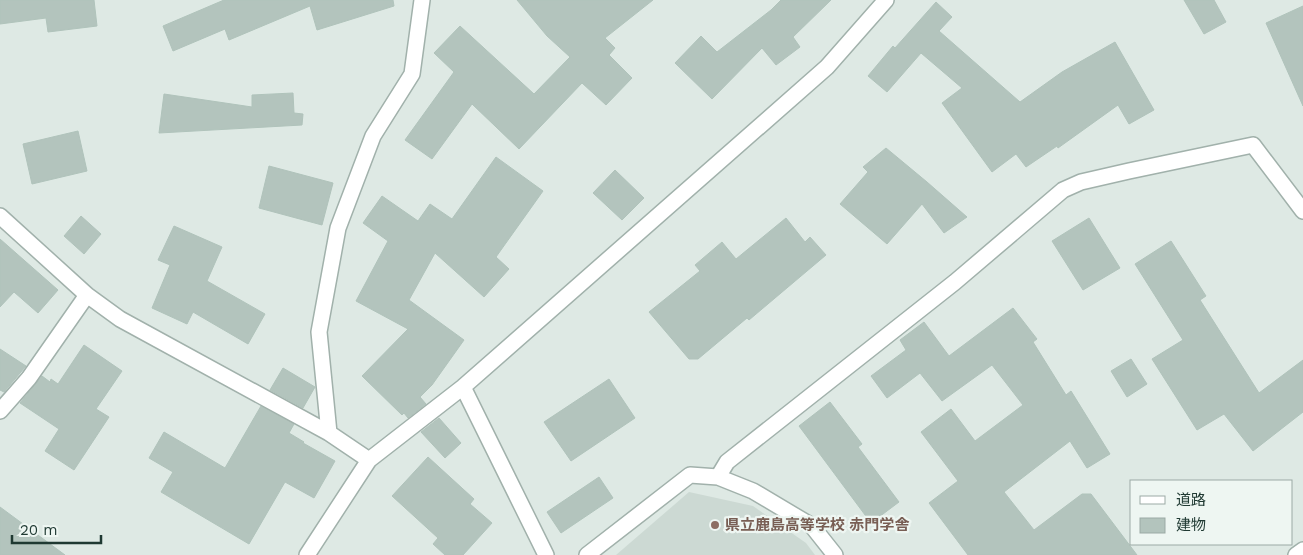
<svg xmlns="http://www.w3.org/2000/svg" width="1303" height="555" font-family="'Work Sans','Noto Sans JP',sans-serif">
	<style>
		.built { fill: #ccd9d3 }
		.building { fill: #b3c4bd; stroke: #b0c3bb }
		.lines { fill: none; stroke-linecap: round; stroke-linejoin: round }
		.minor-casing { stroke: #a1b1ab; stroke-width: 18 }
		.minor { stroke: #fff; stroke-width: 15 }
		.education-dot { fill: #8d6e63; stroke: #eef6f2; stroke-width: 2 }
		.labels { text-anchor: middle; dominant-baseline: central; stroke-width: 4.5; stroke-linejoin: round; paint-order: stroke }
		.education-label { font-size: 15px; font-weight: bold; fill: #785e54; stroke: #eef6f2; text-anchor: start }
	</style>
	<rect width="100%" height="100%" fill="#dee9e4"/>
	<path class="built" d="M689 492 753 506 806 543 815 555H616Z"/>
	<path class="building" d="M0 0H94L97 26 48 32 46 18 0 24Z
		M224 0H393L394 6 317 30 310 6 229 40 225 29 173 51 163 26Z
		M517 0H653L605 38 615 48 609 55 632 78 606 105 582 83 519 149 472 104 432 159 405 140 454 72 434 53 460 26 534 94 570 57 547 36Z
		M781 0H831L793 37 800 47 776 65 762 48 712 99 675 63 701 36 717 52 771 10Z
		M1184 0H1214L1226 22 1204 34Z
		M936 2 952 17 939 31 1020 102 1062 72 1115 42 1154 110 1129 124 1118 105 1058 148 1057 146 1026 167 1016 154 992 172 942 103 962 88 921 53 887 92 868 76 893 46 895 48Z
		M1303 6V106L1266 23Z
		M293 93 294 113 303 114 302 125 159 133 164 94 252 107V95Z
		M78 131 87 171 32 184 23 144Z
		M886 148 927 182 967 217 944 233 922 204 887 244 840 204 868 172 863 167Z
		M496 157 543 191 496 257 509 269 484 297 435 253 409 300 464 340 432 385 420 397 426 404 408 418 404 413 402 415 362 376 408 329 356 301 388 241 363 223 382 196 418 221 430 204 452 219Z
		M269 166 333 183 322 225 259 208Z
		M615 170 644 198 622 220 593 193Z
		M81 216 101 234 84 254 64 236Z
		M786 218 805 242 810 237 826 255 749 320 747 318 698 359H689L649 312 700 271 695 265 722 242 736 259Z
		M1089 218 1120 268 1083 290 1052 241Z
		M174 226 222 247 207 281 265 314 248 344 193 312 187 324 152 308 170 265 158 260Z
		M0 239 58 290 38 313 14 292 0 307Z
		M1171 241 1206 296 1200 300 1259 393 1303 360V412L1253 451 1224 414 1197 430 1152 359 1183 340 1135 264Z
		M1013 308 1037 339 1033 342 1066 395 1071 391 1110 454 1087 468 1070 441 1004 492 1034 530 1082 494H1091L1137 555H968L929 503 958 481 921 432 951 409 975 441 1023 405 992 365 942 401 920 373 887 398 871 376 906 350 900 340 924 322 949 356Z
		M84 345 122 371 96 409 109 417 74 470 45 451 59 429 20 403 42 376 50 382 51 379 58 384Z
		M0 349 26 366 4 392 0 390Z
		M1131 359 1147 384 1127 397 1111 371Z
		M283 368 315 387 303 408 270 390Z
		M609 379 635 418 571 461 544 422Z
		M830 402 862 444 858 447 899 502 871 523 799 426Z
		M261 406 294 424 289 433 304 442 303 443 335 461 314 498 285 482 249 544 161 492 173 472 149 458 164 432 225 468Z
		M439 418 461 443 445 458 421 432Z
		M428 457 474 499 470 504 492 523 463 555H445L433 544 438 538 392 496Z
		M599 477 613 498 561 533 547 512Z
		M0 507 65 555H0Z"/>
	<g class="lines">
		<defs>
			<path id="minor" d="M0 216 87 295 120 319 329 433 369 460
				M463 387 546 555
				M0 411 29 378 87 295
				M329 433 319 332 338 228 373 136 412 74 422 0
				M718 477 727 462 955 282 1063 190 1081 182 1129 171 1253 145 1303 211
				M307 555 369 460 463 387 827 67 886 0
				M587 555 690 475 718 477 753 491 812 526 835 555
				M1296 555 1303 550"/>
		</defs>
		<use href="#minor" class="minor-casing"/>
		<use href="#minor" class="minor"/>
	</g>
	<circle class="education-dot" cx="715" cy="525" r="5"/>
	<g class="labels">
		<g class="education-label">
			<text x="725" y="525">県立鹿島高等学校 赤門学舎</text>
		</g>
	</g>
	<rect x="1130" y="480" width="162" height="65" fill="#eef6f2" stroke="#9baaa5"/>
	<rect x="1140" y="496" width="25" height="8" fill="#ffffff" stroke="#9baaa5"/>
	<text x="1176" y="505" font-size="15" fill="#1f3932">道路</text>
	<rect x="1140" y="518" width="25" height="15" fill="#b3c4bd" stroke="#9baaa5"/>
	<text x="1176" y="530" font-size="15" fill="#1f3932">建物</text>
	<path d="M12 535v8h89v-8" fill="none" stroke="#1f3932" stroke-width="2.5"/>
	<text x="20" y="535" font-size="15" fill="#1f3932" stroke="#eef6f2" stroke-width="4" paint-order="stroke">20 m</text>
</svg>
